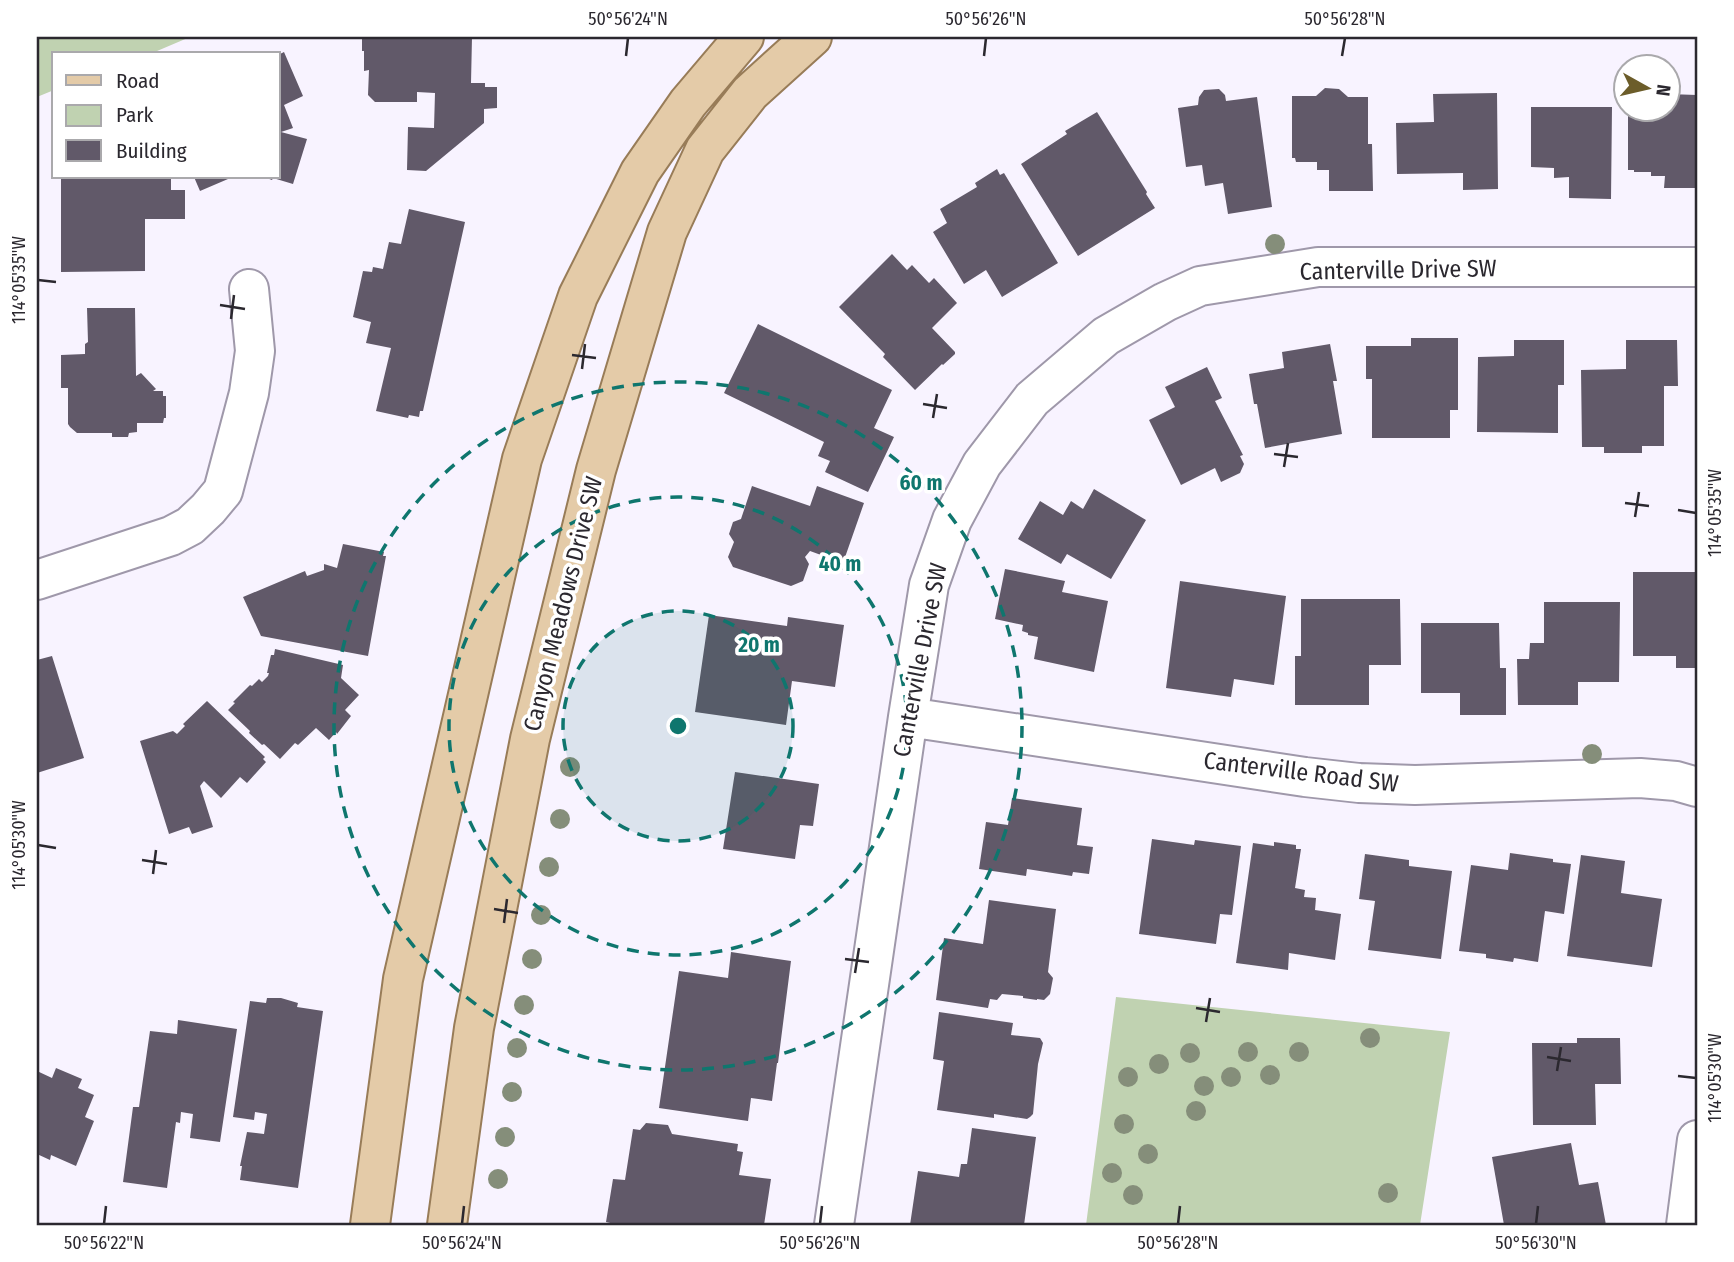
<svg xmlns="http://www.w3.org/2000/svg" width="1734" height="1262" font-family="'Fira Sans Condensed',sans-serif">
	<style>
		.green { fill: #c0d2b1 }
		.building { fill: #615969 }
		.lines { fill: none; stroke-linecap: round; stroke-linejoin: round }
		.minor-casing { stroke: #9f98aa; stroke-width: 42 }
		.major-casing { stroke: #987c58; stroke-width: 42 }
		.minor { stroke: #fff; stroke-width: 38 }
		.major { stroke: #e4cba8; stroke-width: 38 }
		.tree { fill: #858e7a }
		.ticks { fill: none; stroke: #2b282f; stroke-width: 2.5 }
		.ring { fill: none; stroke: #0f766e; stroke-width: 3.5; stroke-dasharray: 12 9 }
		.labels { text-anchor: middle; dominant-baseline: central; stroke-width: 7; stroke-linejoin: round; paint-order: stroke }
		.street-label { font-size: 24px; fill: #2b282f; stroke: #fff }
		.centre { fill: #0f766e; stroke: #fff; stroke-width: 3.5 }
		.ring-label { font-size: 21px; text-anchor: middle; font-weight: bold; fill: #0f766e; stroke: #fff; stroke-width: 7; stroke-linejoin: round; paint-order: stroke }
		.neatline { fill: none; stroke: #2b282f; stroke-width: 2.5 }
		.ticks-label { font-size: 18px; text-anchor: middle; fill: #2b282f }
	</style>
	<rect width="100%" height="100%" fill="#f8f3ff"/>
	<path class="green" d="M37 37H190L150 54H54V90L37 97Z
		M1116 997 1450 1032 1420 1225H1086Z"/>
	<path class="building" d="M362 37H472L471 83H485V87H497V108L484 109V123L426 171 407 170 408 127 434 128 435 93 417 92V102H375L368 95 369 70 364 71V51H362Z
		M284 52 303 96 284 105 293 128 281 132 307 139 293 184 273 178 272 180 264 177H278V55Z
		M1325 88 1339 89 1348 97H1368V144H1372L1373 191H1329V170H1317V162H1296L1295 158H1292V96H1316Z
		M1219 89 1225 95 1226 101 1257 97 1272 207 1228 214 1223 183 1205 186 1202 165 1186 167 1178 108 1198 105 1199 97 1204 90Z
		M1497 93 1498 189 1463 190V173L1397 174 1396 123 1434 122 1433 94Z
		M1668 94 1697 95V188H1664L1665 176H1651V172H1634V170H1628V108H1668Z
		M1531 107H1612L1611 199 1569 198V177L1554 178V168L1531 167Z
		M1097 112 1147 192 1146 194 1155 208 1078 256 1021 164 1067 134 1065 131Z
		M997 169 1000 175 1004 173 1058 263 1002 297 986 270 964 284 933 232 947 223 940 209 977 187 975 183Z
		M61 177H171V190H185V219H145V271L61 272Z
		M194 177H227L228 179 200 191Z
		M409 209 465 222 423 411H420L419 417 409 415 408 418 376 411 391 348 366 343 371 322 353 317 363 271 372 272 373 267 383 269 389 242 401 244Z
		M892 254 907 270 912 265 929 283 934 278 957 303 932 328 955 352V354L943 365 942 364 915 390 883 357 885 354 839 307Z
		M87 308H135L136 376 141 373 156 389 153 391H163V396H166V418H164L163 423H137V432L129 433 128 437H112V433H77L70 427 68 424V388H61V355L85 354V344L88 342Z
		M758 324 892 390 874 428 894 437 868 492 825 472 830 461 818 456 824 442 724 393Z
		M1411 338H1458V410H1450V438H1372V379H1366V346H1411Z
		M1514 340H1564V385H1558V433L1477 432 1478 357 1514 356Z
		M1626 340H1677L1678 386H1664V446H1642V453H1604V447H1582L1581 370 1626 369Z
		M1330 344 1337 381H1333L1342 434 1265 448 1257 404H1254L1249 374 1284 368 1282 352Z
		M1207 367 1222 398 1215 401 1243 455 1240 456 1244 464 1240 473 1221 482 1215 468 1181 485 1149 420 1175 407 1165 387Z
		M752 486 810 506 817 486 864 503 843 563 810 551 805 557 809 564 803 581 791 586 733 567 728 557 734 542 729 534 733 522 741 519Z
		M1094 489 1146 520 1111 579 1067 554 1061 564 1018 539 1040 501 1063 515 1071 501 1083 509Z
		M343 544 384 552 383 556H386L368 656 261 636 243 597 305 571 307 576 324 570V564L337 568Z
		M1005 569 1065 581 1062 592 1108 601 1094 672 1034 659 1038 637 1028 635V633L1022 631 1023 625 995 619Z
		M1633 572H1697V668H1676V656H1633Z
		M1180 581 1286 596 1274 685 1234 679 1231 697 1166 688Z
		M1301 599H1400L1401 665H1369V705H1295V656H1301Z
		M1544 602H1620L1619 682H1578V705H1518L1517 659H1529L1530 643H1544Z
		M709 615 787 626 788 617 844 625 835 687 792 681 786 725 695 712Z
		M1421 623H1499L1500 668H1506V715H1460V693H1421Z
		M275 649 343 665 341 678 359 695 345 710 351 716 337 734 336 732 329 740 316 728 298 745 295 743 280 759 264 744 262 745 249 733 250 731 228 710 235 703 233 702 250 685 252 686 259 679 262 682 268 676 269 673H267L271 655H274Z
		M52 656 84 758 37 773V660Z
		M207 701 265 757 263 759 266 762 247 783 240 777 221 798 204 781 200 786 213 827 192 834 189 827 169 834 140 741 173 731 177 734 185 726 183 724Z
		M735 772 819 784 813 826 800 825 795 859 723 849Z
		M1012 798 1082 808 1077 845 1093 847 1089 874 1073 872 1072 876 1027 869 1026 876 979 869 986 822 1008 825Z
		M1152 839 1194 845 1195 840 1241 846 1232 915 1220 914 1216 944 1139 934Z
		M1274 842 1296 845V849H1301L1295 888 1305 890 1304 897 1316 898 1315 910 1341 914 1335 960 1289 953 1288 970 1236 963 1253 843 1274 846Z
		M1510 853 1553 859V862L1571 864 1564 914 1545 911 1538 962 1514 958 1513 962 1486 958V954L1459 951 1471 865 1508 870Z
		M1365 854 1409 860V866L1452 871 1441 959 1368 950 1375 901 1359 899Z
		M1581 855 1625 861 1621 893 1662 899 1652 967 1567 956Z
		M989 900 1056 909 1048 972 1053 978 1050 994 1044 1000 1037 999V1000L1023 998V996L1002 994 997 1000 990 999 988 1008 936 1000 944 938 983 944Z
		M731 952 791 961 778 1063H777L772 1101 751 1098 748 1121 659 1108 679 971 728 978Z
		M267 998H281L298 1003 297 1007 323 1011 298 1188 240 1180 242 1166H240L247 1132 264 1134 267 1114 255 1112 254 1120 233 1117 250 1001 266 1003Z
		M939 1012 1013 1023 1011 1035 1040 1038 1043 1043 1038 1064 1033 1114 1030 1117 1027 1119 994 1114V1118L937 1110 944 1061 933 1059Z
		M178 1020 237 1029 220 1142 190 1138 193 1114 181 1112 180 1123 176 1122 167 1188 123 1182 133 1107H139L150 1031 177 1034Z
		M1577 1038H1620L1621 1084H1595L1596 1125H1533L1532 1043H1577Z
		M56 1068 82 1079 78 1088 94 1095 85 1117 94 1121 76 1166 51 1155 50 1160 37 1154V1071L52 1078Z
		M646 1123 668 1125 672 1134 738 1144 737 1151 743 1152 739 1175 771 1179 764 1225H619L606 1222 613 1179 625 1180 633 1129 640 1130Z
		M972 1128 1036 1137 1024 1225H910L918 1171 959 1177 961 1164H967Z
		M1571 1143 1579 1185 1598 1182 1606 1225H1504L1492 1157Z"/>
	<g class="lines">
		<defs>
			<path id="minor" d="M37 580 171 536 190 526 208 509 223 491 249 393 255 351 249 289
				M908 717 1305 777 1359 783 1415 785 1640 778 1676 781 1697 787
				M834 1225 908 717 929 585 952 520 982 464 1032 399 1106 336 1165 302 1200 286 1318 267H1697
				M1686 1225 1697 1140"/>
			<path id="major" d="M370 1225 403 979 522 459 578 296 640 172 688 103 744 37
				M447 1225 474 1028 530 739 596 470 667 232 705 150 750 93 812 37"/>
		</defs>
		<use href="#minor" class="minor-casing"/>
		<use href="#major" class="major-casing"/>
		<use href="#minor" class="minor"/>
		<use href="#major" class="major"/>
	</g>
	<g class="tree">
		<circle cx="1275" cy="244" r="10"/>
		<circle cx="1592" cy="754" r="10"/>
		<circle cx="570" cy="767" r="10"/>
		<circle cx="560" cy="819" r="10"/>
		<circle cx="549" cy="867" r="10"/>
		<circle cx="541" cy="915" r="10"/>
		<circle cx="532" cy="959" r="10"/>
		<circle cx="524" cy="1005" r="10"/>
		<circle cx="1370" cy="1038" r="10"/>
		<circle cx="517" cy="1048" r="10"/>
		<circle cx="1248" cy="1052" r="10"/>
		<circle cx="1299" cy="1052" r="10"/>
		<circle cx="1190" cy="1053" r="10"/>
		<circle cx="1159" cy="1064" r="10"/>
		<circle cx="1270" cy="1075" r="10"/>
		<circle cx="1128" cy="1077" r="10"/>
		<circle cx="1231" cy="1077" r="10"/>
		<circle cx="1204" cy="1086" r="10"/>
		<circle cx="512" cy="1092" r="10"/>
		<circle cx="1196" cy="1111" r="10"/>
		<circle cx="1124" cy="1124" r="10"/>
		<circle cx="505" cy="1137" r="10"/>
		<circle cx="1148" cy="1154" r="10"/>
		<circle cx="1112" cy="1173" r="10"/>
		<circle cx="498" cy="1179" r="10"/>
		<circle cx="1388" cy="1193" r="10"/>
		<circle cx="1133" cy="1195" r="10"/>
	</g>
	<path class="ticks" d="M626 56 628 38M984 56 986 38M1342 56 1345 38M38 280 56 282M220 305 245 309M231 319 234 295M572 355 596 358M582 369 585 344M923 404 947 408M933 418 937 394M1274 454 1298 457M1284 467 1288 443M1625 503 1649 506M1678 510 1696 513M1635 517 1639 492M38 845 56 848M142 860 167 864M153 874 156 850M494 909 518 913M504 923 507 899M845 959 869 962M855 973 859 948M1196 1008 1220 1012M1206 1022 1210 998M1547 1057 1571 1061M1557 1071 1561 1047M1678 1076 1696 1078M104 1224 106 1206M462 1224 464 1206M820 1224 822 1206M1178 1224 1180 1206M1536 1224 1538 1206"/>
	<circle cx="678" cy="726" r="115" fill="#0f766e" fill-opacity=".12"/>
	<g class="ring">
		<circle cx="678" cy="726" r="115"/>
		<circle cx="678" cy="726" r="229"/>
		<circle cx="678" cy="726" r="344"/>
	</g>
	<g class="labels">
		<g class="street-label">
			<text transform="translate(1398 270) rotate(-1)">Canterville Drive SW</text>
			<text transform="translate(563 604) rotate(-76)">Canyon Meadows Drive SW</text>
			<text transform="translate(920 660) rotate(-79)">Canterville Drive SW</text>
			<text transform="translate(1301 772) rotate(7)">Canterville Road SW</text>
		</g>
	</g>
	<circle cx="678" cy="726" r="10" class="centre"/>
	<g class="ring-label">
		<text x="921" y="490">60 m</text>
		<text x="840" y="571">40 m</text>
		<text x="759" y="652">20 m</text>
	</g>
	<rect width="1734" height="1262" fill="none" stroke="#ffffff" stroke-width="77"/>
	<rect x="52" y="52" width="228" height="126" fill="#ffffff" stroke="#aaa9ac" stroke-width="2"/>
	<rect x="66" y="75" width="35" height="10" fill="#e4cba8" stroke="#aaa9ac" stroke-width="2"/>
	<text x="116" y="88" font-size="21" fill="#2b282f">Road</text>
	<rect x="66" y="105" width="35" height="21" fill="#c0d2b1" stroke="#aaa9ac" stroke-width="2"/>
	<text x="116" y="122" font-size="21" fill="#2b282f">Park</text>
	<rect x="66" y="140" width="35" height="21" fill="#615969" stroke="#aaa9ac" stroke-width="2"/>
	<text x="116" y="158" font-size="21" fill="#2b282f">Building</text>
	<g transform="translate(1647 88) rotate(98)"><circle r="33" fill="#ffffff" stroke="#aaa9ac" stroke-width="2"/>
	<path d="M0-5L12 26L0 18L-12 26Z" fill="#6c5d2a"/>
	<text y="-10" font-size="19" font-weight="bold" text-anchor="middle" fill="#2b282f">N</text>
	</g>
	<rect x="38" y="38" width="1658" height="1186" class="neatline"/>
	<g class="ticks-label">
		<text x="628" y="25">50°56'24"N</text>
		<text x="986" y="25">50°56'26"N</text>
		<text x="1345" y="25">50°56'28"N</text>
		<text transform="translate(19 280) rotate(-90)" y="6">114°05'35"W</text>
		<text transform="translate(1715 513) rotate(-90)" y="6">114°05'35"W</text>
		<text transform="translate(19 845) rotate(-90)" y="6">114°05'30"W</text>
		<text transform="translate(1715 1078) rotate(-90)" y="6">114°05'30"W</text>
		<text x="104" y="1249">50°56'22"N</text>
		<text x="462" y="1249">50°56'24"N</text>
		<text x="820" y="1249">50°56'26"N</text>
		<text x="1178" y="1249">50°56'28"N</text>
		<text x="1536" y="1249">50°56'30"N</text>
	</g>
</svg>
